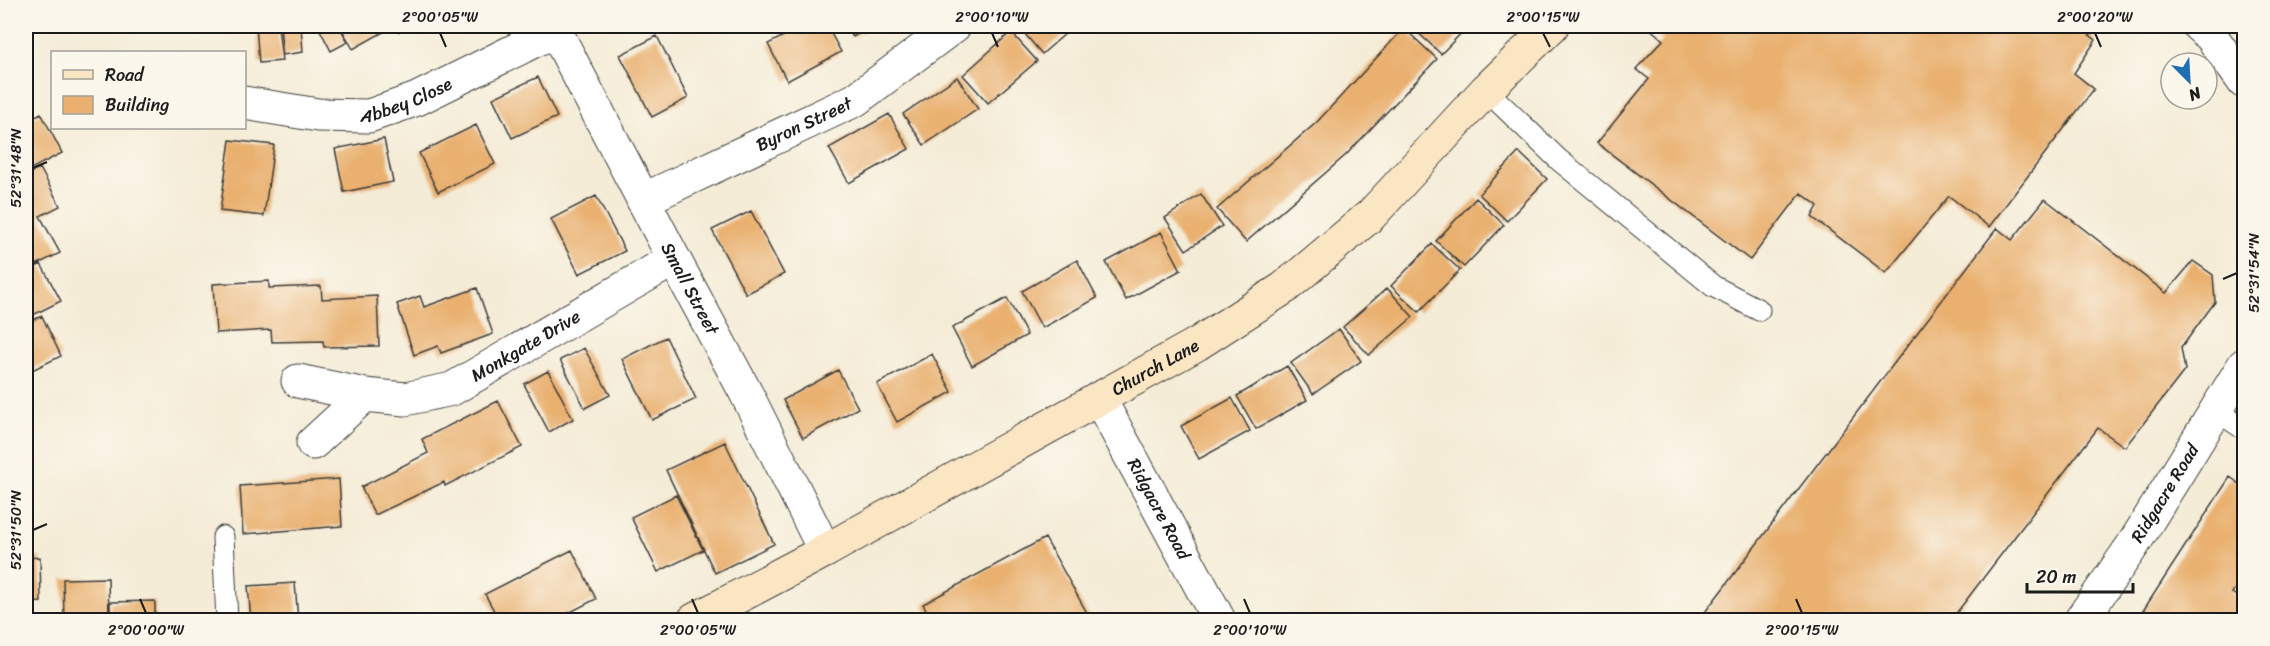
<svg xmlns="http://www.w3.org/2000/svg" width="2270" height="646" font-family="Sriracha,sans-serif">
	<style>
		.building { fill: #e9b070 }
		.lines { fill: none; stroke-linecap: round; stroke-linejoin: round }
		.lane-casing { stroke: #3c3b38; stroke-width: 23 }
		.street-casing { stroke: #3c3b38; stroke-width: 35 }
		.secondary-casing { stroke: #3c3b38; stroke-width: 35 }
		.lane { stroke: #fff; stroke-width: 21 }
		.street { stroke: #fff; stroke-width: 33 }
		.secondary { stroke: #fbe6c4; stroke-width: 33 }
		.ticks { fill: none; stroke: #1c1c1c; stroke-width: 2 }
		.labels { text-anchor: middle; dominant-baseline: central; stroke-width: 5; stroke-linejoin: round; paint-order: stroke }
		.street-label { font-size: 18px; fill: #1c1c1c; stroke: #fbf7ec }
		.neatline { fill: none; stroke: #1c1c1c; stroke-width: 2 }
		.ticks-label { font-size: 15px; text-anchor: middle; fill: #1c1c1c }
	</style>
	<rect width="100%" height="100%" fill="#fbf7ec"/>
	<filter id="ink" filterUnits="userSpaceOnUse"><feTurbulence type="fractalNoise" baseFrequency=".0167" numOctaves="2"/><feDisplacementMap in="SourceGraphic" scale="12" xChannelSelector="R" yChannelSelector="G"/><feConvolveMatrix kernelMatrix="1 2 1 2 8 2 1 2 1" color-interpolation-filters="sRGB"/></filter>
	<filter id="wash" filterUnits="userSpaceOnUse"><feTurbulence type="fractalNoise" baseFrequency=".008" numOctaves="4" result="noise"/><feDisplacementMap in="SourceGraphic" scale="24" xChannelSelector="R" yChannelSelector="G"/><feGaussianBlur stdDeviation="1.35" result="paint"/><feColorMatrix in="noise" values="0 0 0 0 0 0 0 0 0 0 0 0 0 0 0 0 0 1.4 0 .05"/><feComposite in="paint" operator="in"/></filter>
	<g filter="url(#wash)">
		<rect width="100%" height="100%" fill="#f4ecd7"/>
		<g id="blocks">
			<path class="building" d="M256 26H278L282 61 259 63Z
				M280 26H301L303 52 283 55Z
				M318 26H339L348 42 331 51Z
				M340 26H409L398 32 394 26 353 49Z
				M803 26H827L841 52 787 81 768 44Z
				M845 26H871L853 37Z
				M1018 26H1074L1042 54Z
				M1411 26H1468L1441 54Z
				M1647 26H2080L2079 27 2096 40 2074 73 2094 89 1989 227 1949 196 1886 273 1812 217 1818 206 1801 193 1750 260 1597 143 1649 79 1636 69 1663 40Z
				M1404 28 1437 59 1346 155 1246 242 1217 209 1317 122Z
				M1011 32 1037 61 988 103 963 75Z
				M657 36 688 98 652 117 620 55Z
				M538 77 557 117 512 138 493 98Z
				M957 77 978 109 924 145 903 114Z
				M41 113 62 153 27 171 26 121Z
				M889 114 909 149 849 183 829 148Z
				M476 125 495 164 438 192 419 153Z
				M384 139 393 182 344 192 335 149Z
				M230 140 274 145 264 216 220 211Z
				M1519 152 1547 179 1507 221 1479 194Z
				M40 168 60 206 40 216 60 253 28 269 26 264V175Z
				M1201 194 1222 226 1186 250 1165 218Z
				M596 196 625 251 579 274 551 219Z
				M1476 198 1504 225 1464 267 1436 241Z
				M2045 199 2166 293 2193 261 2213 275 2215 302 2181 348 2185 370 2125 447 2098 428 1951 620H1699L1997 228 2012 240Z
				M751 211 784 274 746 294 712 230Z
				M1161 232 1181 270 1126 300 1106 262Z
				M1432 244 1460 270 1419 312 1391 286Z
				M1077 260 1097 298 1042 328 1022 291Z
				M41 264 61 301 29 317 26 312V272Z
				M269 281V288L321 286 322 299 377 296 379 346 324 347 323 341 272 342 271 330 216 333 213 284Z
				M477 288 493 334 441 353 438 346 414 355 397 304 420 296 424 307Z
				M1387 288 1413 317 1369 355 1343 327Z
				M1007 298 1027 335 972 366 952 328Z
				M42 316 61 356 26 373V323Z
				M1339 329 1361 361 1313 394 1291 363Z
				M666 337 696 399 652 420 622 359Z
				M584 348 610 395 585 408 560 360Z
				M932 354 952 392 897 422 877 384Z
				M1287 366 1307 400 1256 429 1237 396Z
				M838 370 858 408 803 438 783 400Z
				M548 371 573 419 549 432 524 384Z
				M1232 398 1250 431 1199 459 1181 426Z
				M498 401 522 447 445 486 444 482 375 515 361 487 428 453 422 439Z
				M725 442 774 544 715 573 666 470Z
				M2230 477 2244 487V573L2232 593 2244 601V620H2137Z
				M339 479 342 526 243 534 240 486Z
				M676 495 703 550 658 572 631 517Z
				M1045 538 1091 620H932L923 604Z
				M572 550 596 599 555 620H499L485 594Z
				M40 557 41 602 26 603V558Z
				M108 578 109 616 64 618 63 579Z
				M295 583 298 620H251L248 586Z
				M155 601V620H110V602Z"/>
		</g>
	</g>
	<g filter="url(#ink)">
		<use href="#blocks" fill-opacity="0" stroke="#3c3b38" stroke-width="1.5"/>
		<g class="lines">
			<defs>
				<path id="lane" d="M1486 90 1559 160 1713 286 1759 310
					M2217 411 2244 429
					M223 537 227 620"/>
				<g id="street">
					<path id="s1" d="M553 26 674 259 746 393 825 551"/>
					<path d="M2199 26 2211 36 2244 82"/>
					<path id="s2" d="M244 103 318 115 369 116 417 99 556 30"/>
					<path id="s3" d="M643 200 855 100 954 26"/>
					<path id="s4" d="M298 381 365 395 405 399 452 389 674 259"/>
					<path id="s5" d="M1099 398 1219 620"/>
					<path d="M313 443 365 395"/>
					<path id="s6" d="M2081 620 2133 545 2244 365"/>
				</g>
				<g id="secondary">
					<path id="s7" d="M694 620 825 551 1197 344 1284 288 1371 215 1486 90 1552 26"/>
				</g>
			</defs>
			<use href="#lane" class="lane-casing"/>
			<use href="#street" class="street-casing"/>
			<use href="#secondary" class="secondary-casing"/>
			<use href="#lane" class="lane"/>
			<use href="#street" class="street"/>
			<use href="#secondary" class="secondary"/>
		</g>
	</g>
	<path class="ticks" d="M440 33 446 47M992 33 998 47M1543 33 1550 47M2095 33 2101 47M33 168 47 162M2223 279 2237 273M33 530 47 524M140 599 146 613M692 599 698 613M1244 599 1250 613M1796 599 1802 613"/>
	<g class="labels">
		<g class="street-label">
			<text stroke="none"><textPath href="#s2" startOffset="166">Abbey Close</textPath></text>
			<text stroke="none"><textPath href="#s3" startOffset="178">Byron Street</textPath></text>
			<text stroke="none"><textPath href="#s1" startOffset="296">Small Street</textPath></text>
			<text stroke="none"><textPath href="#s4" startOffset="242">Monkgate Drive</textPath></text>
			<text stroke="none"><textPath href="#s7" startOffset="526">Church Lane</textPath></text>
			<text stroke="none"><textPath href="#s6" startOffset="152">Ridgacre Road</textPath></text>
			<text stroke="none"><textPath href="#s5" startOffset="126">Ridgacre Road</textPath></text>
		</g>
	</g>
	<rect width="2270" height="646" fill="none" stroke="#fbf7ec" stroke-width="66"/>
	<rect x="51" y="51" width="195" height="78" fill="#fbf7ec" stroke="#a29f99" stroke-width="1.5"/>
	<rect x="63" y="70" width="30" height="9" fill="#fbe6c4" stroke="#a29f99" stroke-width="1.5"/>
	<text x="105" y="81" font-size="18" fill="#1c1c1c">Road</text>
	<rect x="63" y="96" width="30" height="18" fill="#e9b070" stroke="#a29f99" stroke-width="1.5"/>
	<text x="105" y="111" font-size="18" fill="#1c1c1c">Building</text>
	<g transform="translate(2189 81) rotate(156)"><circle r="28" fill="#fbf7ec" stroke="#a29f99" stroke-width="1.5"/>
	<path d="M0-4.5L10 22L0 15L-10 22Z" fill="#1f6fb2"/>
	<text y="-9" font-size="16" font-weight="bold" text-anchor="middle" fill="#1c1c1c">N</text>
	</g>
	<path d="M2027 583v9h106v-9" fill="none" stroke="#1c1c1c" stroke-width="3"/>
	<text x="2036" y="583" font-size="18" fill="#1c1c1c" stroke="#fbf7ec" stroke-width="4.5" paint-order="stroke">20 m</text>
	<rect x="33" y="33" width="2204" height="580" class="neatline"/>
	<g class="ticks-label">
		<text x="440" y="22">2°00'05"W</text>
		<text x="992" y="22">2°00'10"W</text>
		<text x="1543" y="22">2°00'15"W</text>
		<text x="2095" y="22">2°00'20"W</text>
		<text transform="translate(16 168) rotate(-90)" y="5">52°31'48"N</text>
		<text transform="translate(2254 273) rotate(-90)" y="5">52°31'54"N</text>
		<text transform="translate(16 530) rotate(-90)" y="5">52°31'50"N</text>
		<text x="146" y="635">2°00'00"W</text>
		<text x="698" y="635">2°00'05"W</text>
		<text x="1250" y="635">2°00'10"W</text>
		<text x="1802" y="635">2°00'15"W</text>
	</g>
</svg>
